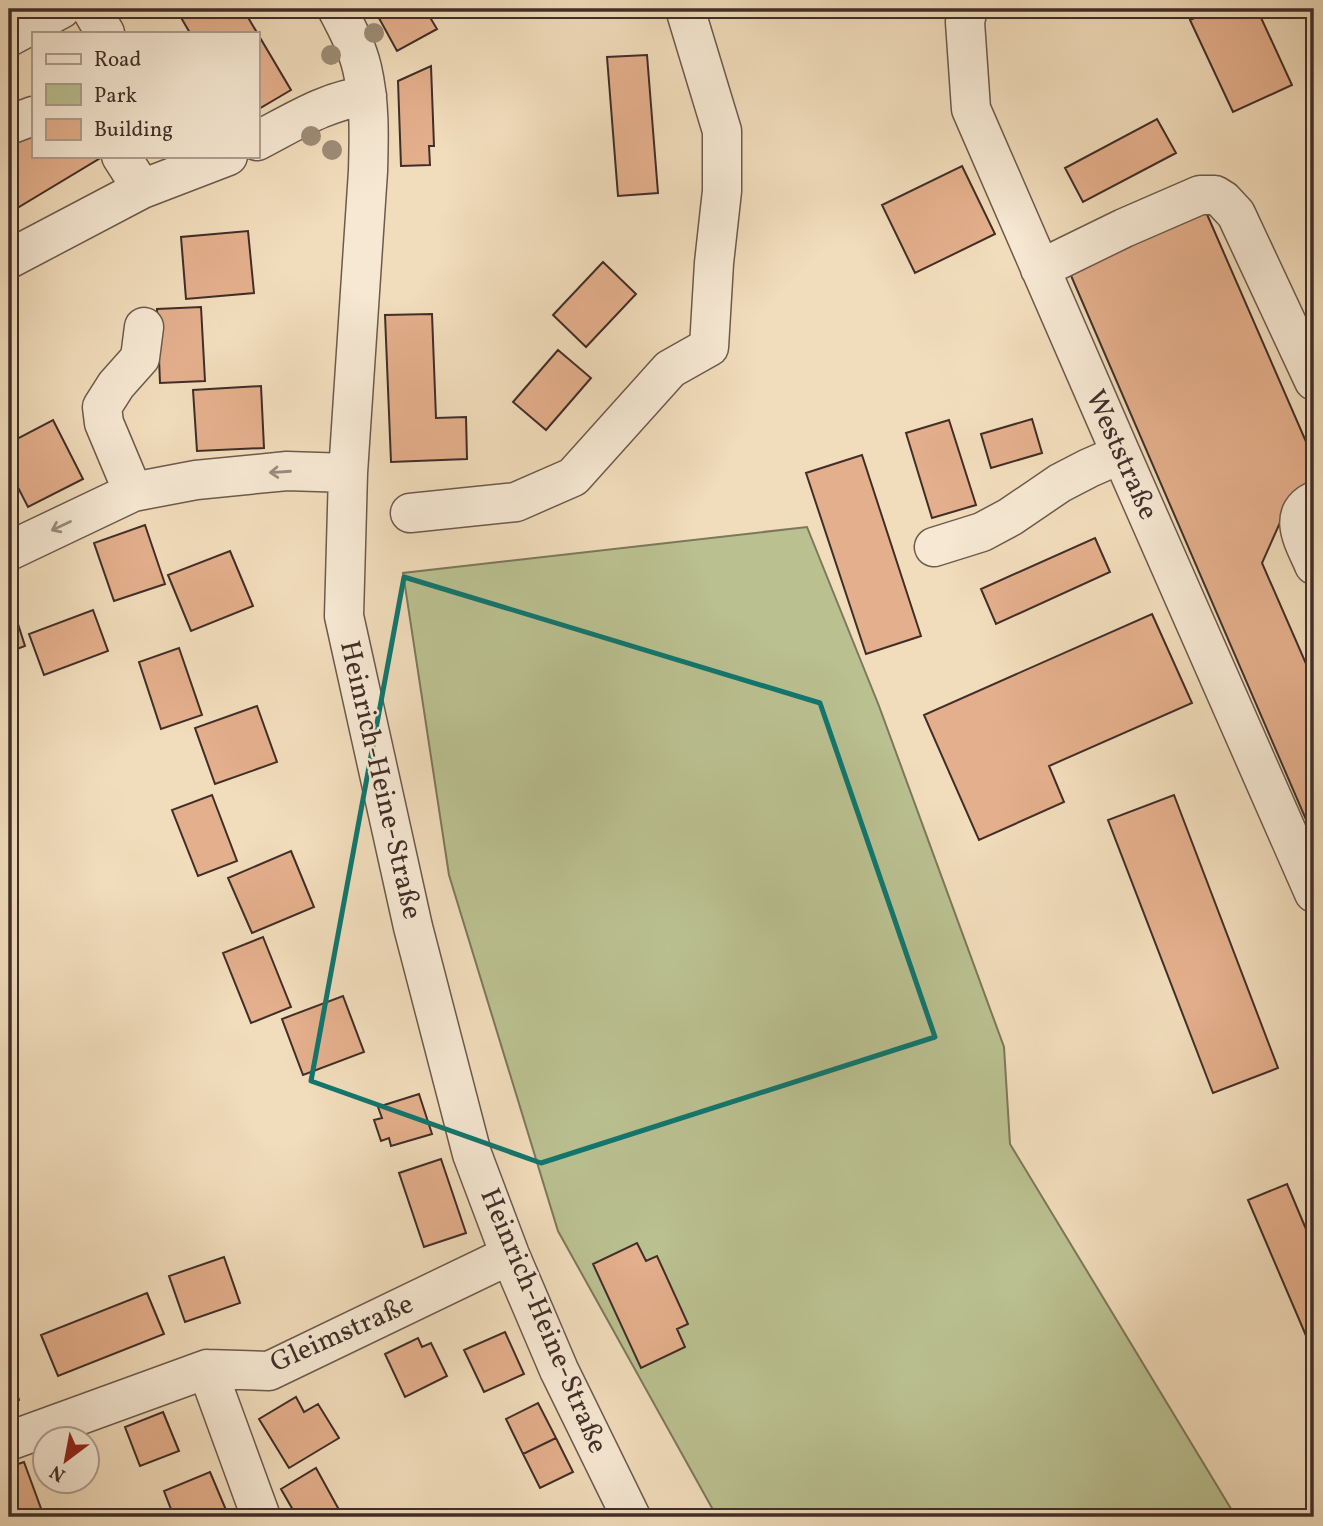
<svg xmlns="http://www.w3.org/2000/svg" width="1323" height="1526" font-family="Vollkorn,serif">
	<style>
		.green { fill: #bac090; stroke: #7d775c; stroke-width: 2 }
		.building { fill: #e4af8c; stroke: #402e28; stroke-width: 2 }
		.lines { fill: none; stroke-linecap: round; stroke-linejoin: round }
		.minor-casing { stroke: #6c5a4d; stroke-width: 41 }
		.minor { stroke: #f6e8d3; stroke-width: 38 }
		.tree { fill: #9d8c76 }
		.oneway { stroke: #9b8b7e }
		.marked { fill: none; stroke: #0f766e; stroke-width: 5; stroke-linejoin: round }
		.labels { text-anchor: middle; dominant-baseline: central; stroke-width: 5; stroke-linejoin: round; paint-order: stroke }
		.street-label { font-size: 28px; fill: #402e28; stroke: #f6e8d3 }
	</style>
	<rect width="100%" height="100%" fill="#f1dcbb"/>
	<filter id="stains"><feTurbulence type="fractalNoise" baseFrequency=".00286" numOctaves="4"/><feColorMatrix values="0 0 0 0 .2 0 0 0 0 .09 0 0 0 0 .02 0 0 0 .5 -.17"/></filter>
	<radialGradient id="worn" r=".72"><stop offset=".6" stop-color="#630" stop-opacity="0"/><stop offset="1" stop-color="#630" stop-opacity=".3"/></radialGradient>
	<path class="green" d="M807 527 879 706 1004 1047 1010 1144 1236 1517H717L558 1231 449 875 403 573Z"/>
	<path class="building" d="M176 9H243L291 90 257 110V33H190Z
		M374 9H425L437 29 397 51Z
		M1214 9H1257L1292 85 1233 112 1190 20Z
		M647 55 658 193 618 196 607 57Z
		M431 66 434 146H429L430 165 401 166 398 81Z
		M1157 119 1176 153 1083 202 1065 168Z
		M33 130V156H101L102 157 9 213V145Z
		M962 166 995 234 915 273 882 205Z
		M1206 212 1314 460V488L1291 498 1262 563 1314 682V838L1069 271Z
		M248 231 254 293 186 299 181 237Z
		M603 262 636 294 586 347 553 315Z
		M201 307 205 381 160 383 157 309Z
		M432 314 436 418 466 417 467 459 391 462 385 315Z
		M558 350 591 378 546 430 513 402Z
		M261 386 264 448 197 451 193 390Z
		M1032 419 1042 453 991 468 981 434Z
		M53 420 83 479 28 507 9 470V443Z
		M949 420 976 505 932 518 906 433Z
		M862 455 921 636 866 654 806 473Z
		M145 525 165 584 114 601 94 543Z
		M1095 538 1110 572 996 624 981 589Z
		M230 551 253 606 191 631 168 575Z
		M9 596 25 646 9 652Z
		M93 610 108 651 44 675 29 634Z
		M1152 614 1192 703 1049 766 1064 802 979 840 924 715Z
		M179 648 202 715 161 729 139 662Z
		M257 706 277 762 215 784 195 728Z
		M212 795 237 861 198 876 172 810Z
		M1174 795 1278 1068 1213 1093 1108 820Z
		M291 851 314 907 252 933 228 878Z
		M263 937 291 1007 251 1023 223 953Z
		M343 996 364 1052 303 1075 282 1019Z
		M419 1094 432 1134 391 1146 389 1138 381 1141 374 1120 382 1118 378 1107Z
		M441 1159 466 1233 424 1247 399 1173Z
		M1287 1184 1314 1248V1350L1307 1338 1248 1200Z
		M637 1243 646 1261 657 1256 688 1324 677 1329 685 1347 641 1368 593 1264Z
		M224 1257 240 1303 185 1322 169 1276Z
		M147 1293 164 1334 58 1376 41 1335Z
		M505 1332 524 1374 484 1392 464 1350Z
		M418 1338 422 1347 431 1343 447 1376 405 1397 385 1354Z
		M9 1372 19 1400 9 1404Z
		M296 1397 304 1412 318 1404 339 1438 289 1468 259 1419Z
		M538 1403 556 1438 523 1454 506 1419Z
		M163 1412 179 1451 140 1466 125 1427Z
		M556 1438 573 1472 540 1488 523 1454Z
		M24 1462 43 1514 34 1517H9V1467Z
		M316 1468 343 1517H297L281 1489Z
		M210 1472 229 1517H174L164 1491Z"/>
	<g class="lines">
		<defs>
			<path id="minor" d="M91 9 105 33
				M337 9C347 28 357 47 362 68 370 102 369 137 368 171L348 473 344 616 413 927 472 1154 510 1255 559 1370 631 1517
				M968 9 965 22 971 109 1121 454 1314 893
				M9 37 61 9
				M9 125 33 116
				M257 141C292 123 327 100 367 96
				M121 156 142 189
				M9 259 142 189 228 156
				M1040 269 1124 228 1200 195H1215L1223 200 1236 214 1314 381
				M133 492 104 423 102 407 116 385 140 358 144 327
				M1314 501C1286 515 1305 543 1314 565
				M410 513 516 502 573 477 670 369 709 347 714 263 722 191V131L685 9
				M934 547 982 532 1010 517 1060 483 1089 468 1121 454
				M9 551 133 492 196 480 287 471 348 473
				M207 1369 261 1517
				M9 1441 207 1369 269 1371 510 1255"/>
		</defs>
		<use href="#minor" class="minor-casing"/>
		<use href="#minor" class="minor"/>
	</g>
	<g class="tree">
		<circle cx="374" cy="33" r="10"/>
		<circle cx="331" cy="55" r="10"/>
		<circle cx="311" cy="136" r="10"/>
		<circle cx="332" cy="150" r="10"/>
	</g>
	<defs><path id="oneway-shaft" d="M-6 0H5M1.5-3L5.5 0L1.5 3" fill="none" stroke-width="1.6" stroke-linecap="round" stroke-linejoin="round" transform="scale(1.75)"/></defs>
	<g class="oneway">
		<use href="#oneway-shaft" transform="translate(280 472) rotate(176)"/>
		<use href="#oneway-shaft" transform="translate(61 526) rotate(155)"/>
	</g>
	<path class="marked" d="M404 577 820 703 935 1037 541 1163 311 1081Z"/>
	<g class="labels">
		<g class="street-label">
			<text transform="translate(1121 455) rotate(66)">Weststraße</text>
			<text transform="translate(380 780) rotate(77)">Heinrich-Heine-Straße</text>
			<text transform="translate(543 1321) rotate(67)">Heinrich-Heine-Straße</text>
			<text transform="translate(342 1334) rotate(-24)">Gleimstraße</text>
		</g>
	</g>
	<rect width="1323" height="1526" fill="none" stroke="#f1dcbb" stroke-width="35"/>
	<rect x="10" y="10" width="1302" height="1505" fill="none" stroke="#402e28" stroke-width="3.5"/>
	<rect x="18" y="18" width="1288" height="1491" fill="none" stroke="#402e28" stroke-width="2"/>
	<rect x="32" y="32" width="228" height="126" fill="#f6e8d3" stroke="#ad9e8f" stroke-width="2"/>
	<rect x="46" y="54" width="35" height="10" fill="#f6e8d3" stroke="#ad9e8f" stroke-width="2"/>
	<text x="94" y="66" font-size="21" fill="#402e28">Road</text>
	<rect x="46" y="84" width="35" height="21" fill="#bac090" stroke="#ad9e8f" stroke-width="2"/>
	<text x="94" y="102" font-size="21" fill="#402e28">Park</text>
	<rect x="46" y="119" width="35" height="21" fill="#e4af8c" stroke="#ad9e8f" stroke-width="2"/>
	<text x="94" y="136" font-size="21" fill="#402e28">Building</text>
	<g transform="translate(66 1460) rotate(212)"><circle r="33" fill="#f6e8d3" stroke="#ad9e8f" stroke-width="2"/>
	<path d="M0-5L12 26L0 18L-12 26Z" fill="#8f2418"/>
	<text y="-10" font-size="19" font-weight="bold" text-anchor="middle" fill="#402e28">N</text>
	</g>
	<rect width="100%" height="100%" filter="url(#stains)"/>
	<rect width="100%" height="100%" fill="url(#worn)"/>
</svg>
